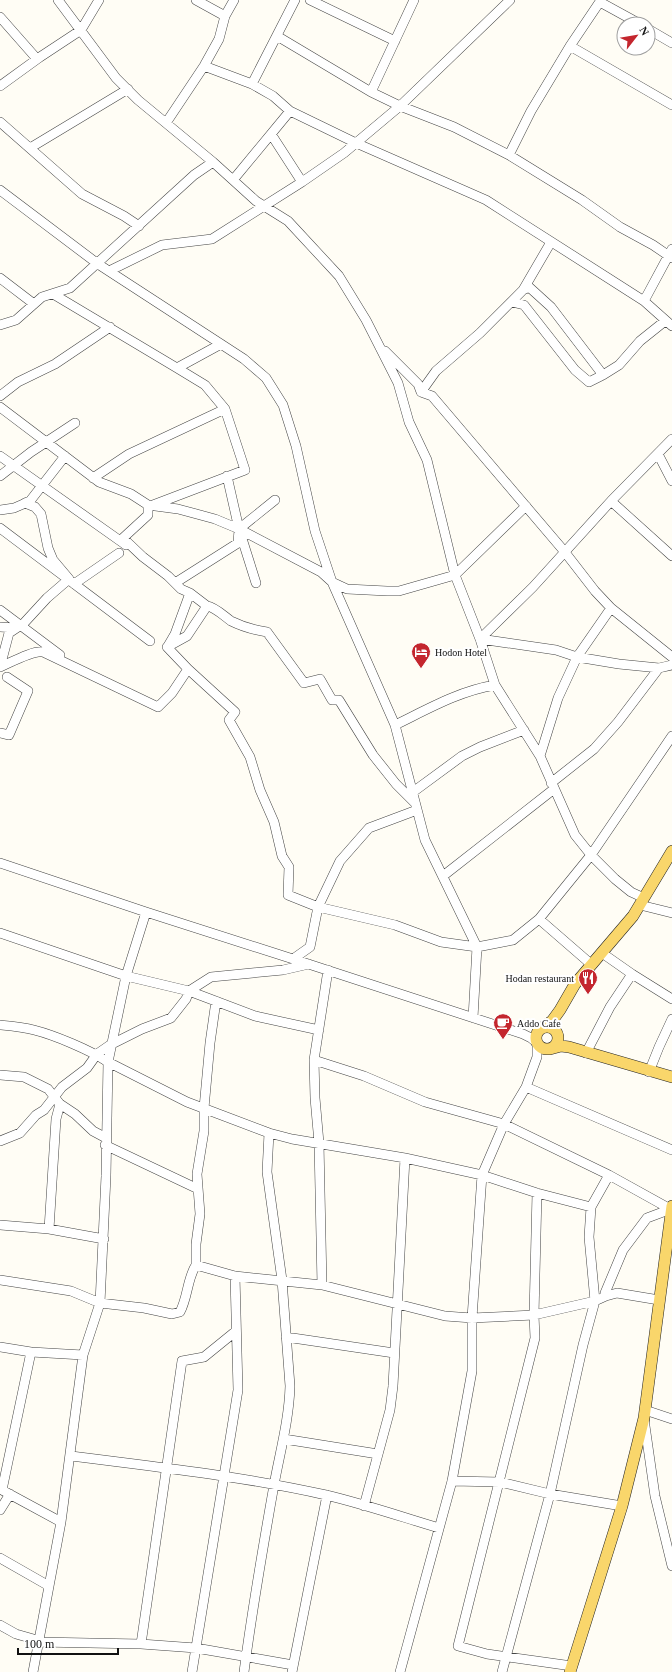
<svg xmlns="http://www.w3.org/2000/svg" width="672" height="1672" font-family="'Times New Roman',serif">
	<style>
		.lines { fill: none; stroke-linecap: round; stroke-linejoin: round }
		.minor-casing { stroke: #444; stroke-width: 10 }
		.major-casing { stroke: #222; stroke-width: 12 }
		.minor { stroke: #fff; stroke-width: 9 }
		.major { stroke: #f9d66b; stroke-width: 11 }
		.labels { text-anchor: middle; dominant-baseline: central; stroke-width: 4; stroke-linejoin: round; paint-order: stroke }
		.poi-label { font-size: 10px; fill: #111; stroke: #fff; text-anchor: start }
	</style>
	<rect width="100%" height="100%" fill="#fffdf5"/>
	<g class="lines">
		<defs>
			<path id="minor" d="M58 0 116 78 138 100 213 162 256 201 288 221 339 276 366 320 398 383 409 422 427 460 455 575 480 639 495 685 540 756 575 835 591 855 615 879 631 892 644 898
				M196 0 225 16
				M310 0 395 41
				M600 2 640 24
				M0 17 37 59 81 30 99 0
				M648 29 672 43
				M277 36 371 92 400 106 454 127 509 155 582 200 620 227 653 245 672 258
				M570 46 672 105
				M204 66 252 84 273 96 290 111 356 143 486 200 644 301 672 326
				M252 84 295 0
				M0 86 40 57
				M371 92 414 0
				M0 122 82 194 124 216 139 226
				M166 123 204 66 219 39 225 16 234 0
				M271 134 302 182
				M30 148 128 89
				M509 155 531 111 570 46 601 0
				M233 180 290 111
				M0 190 98 264 244 359 266 378 283 405 296 446 315 531 332 582 395 725 425 840 477 947 473 1018
				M109 271 162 245 212 239 302 182 344 153 400 106 510 0
				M0 278 34 304
				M523 290 529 287 551 307 603 375 619 365 640 341 665 321
				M53 294 177 368 221 344
				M644 301 672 249
				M512 302 524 305 575 370 589 382 603 375
				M0 325 16 320 42 297 70 288 194 175 213 162
				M385 351 418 384 421 392 432 396 564 551 595 591 611 608 672 657
				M421 392 436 371 480 333 523 290 551 242
				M0 396 18 382 55 364 110 327
				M0 407 99 482 131 494 148 505 178 509 215 519 239 529 321 572 332 582 347 589 387 591H399L455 575 526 506
				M658 454 672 481
				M0 456 126 545
				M0 476 31 452 75 423
				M227 476 239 529 256 583
				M93 478 129 454 225 409
				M611 501 672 556
				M148 505V515L123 538 143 557 168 576 181 589 190 593 175 634 168 646
				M153 505 245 470 225 409 205 385 177 368
				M0 510 14 508 30 501 65 456
				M0 528 150 641
				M175 583 238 543 239 529 275 500
				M74 584 119 553
				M190 593 207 606
				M0 610 60 655
				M0 627 16 628
				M480 639 533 587 611 501 672 439
				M480 639 556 650 577 657 619 664 659 668 672 665
				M0 667C10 663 33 650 43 652L158 707 172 693 188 669 235 712 229 720 250 757 260 790 274 822 282 856 289 867 288 895 318 907 310 947 293 959
				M0 667 9 633 24 623 47 598 69 579 53 560 48 548 41 514 35 507 25 503 30 501
				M188 669 167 647 187 636 207 606C215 607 224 616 231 621 243 627 254 630 267 632L304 683 320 679 332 700H339L373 755 396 784 415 803
				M395 725C428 709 459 691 495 685
				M0 733 9 735 28 691 7 677
				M540 756 558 698 577 657 611 608
				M551 783 594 749 618 722 659 668
				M413 792 462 756 480 747 524 730
				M417 810 369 828 340 861 318 907 395 925 441 942 477 947 513 940 539 919 591 855 672 736
				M0 863 146 912 293 959 523 1034 531 1038 537 1043V1057L526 1087 504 1124 482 1175 472 1318V1371L452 1481 400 1672
				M443 876 554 789
				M640 905 672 913
				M539 919 592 965
				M0 933 126 976 189 991 211 977 283 970 309 964
				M632 974 672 999
				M0 1025C11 1026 23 1027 34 1030 54 1035 90 1050 108 1062L187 1102 269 1133 292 1139 405 1158 482 1175 537 1193 591 1207
				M586 1053 610 1007 632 974 602 953
				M314 1060 364 1076 425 1102 504 1124 609 1175 672 1210
				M649 1072 659 1047 672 1019
				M0 1075 24 1077 48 1089 60 1104 75 1114 93 1131 106 1138
				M526 1087 672 1150
				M0 1141 20 1133 36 1115 44 1110 62 1087 87 1068 97 1054 110 1045 142 1029 171 1018 186 999 189 991 255 1016 319 1030
				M105 1145 198 1189
				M537 1193 534 1315 535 1338 458 1646 487 1654 572 1666
				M0 1225 49 1229 104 1239
				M49 1229 56 1119 60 1104
				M196 1265V1244L200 1214 197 1174 204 1131V1108L210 1043 216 1001
				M0 1280 71 1291 100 1303 144 1308 172 1314 180 1312C188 1297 187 1279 196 1265L235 1276 322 1285 445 1316 472 1318 534 1315 595 1301 606 1296 617 1293 659 1300
				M322 1285 319 1143 315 1098 314 1060 328 970
				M606 1296 605 1293 623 1250 647 1218 671 1209
				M286 1337 394 1353
				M0 1347 31 1352 83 1355
				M645 1410 672 1419
				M644 1419 655 1496 672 1566
				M284 1439 378 1454
				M71 1456C156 1467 242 1476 326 1495 364 1504 402 1517 439 1528
				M452 1481 500 1482 550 1494 622 1506
				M0 1489 61 1522
				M2 1490 31 1352
				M364 1506 390 1410 393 1386 405 1158
				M0 1510 10 1494
				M0 1558 49 1586
				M0 1625 16 1634 37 1640 39 1642 141 1644 196 1648 293 1665
				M141 1644 182 1361 204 1357 236 1331
				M33 1672 61 1522 83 1355 100 1303 106 1176 108 1062 126 976 146 912
				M192 1672 238 1390 235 1276
				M244 1672C252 1610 263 1547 274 1485 280 1452 289 1420 290 1386L282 1280 267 1172 269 1133
				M292 1672 327 1495
				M502 1672 550 1494 583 1345 595 1301 589 1237 591 1207 609 1175"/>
			<path id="major" d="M536 1038a11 11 0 1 1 22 0a11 11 0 1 1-22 0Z
				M542 1028 552 1021 560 1010 575 984 633 916 672 851
				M550 1049 561 1046 569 1047 672 1077
				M570 1672 622 1506 644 1418 672 1206"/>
		</defs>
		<use href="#minor" class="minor-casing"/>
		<use href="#major" class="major-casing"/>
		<use href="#minor" class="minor"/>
		<use href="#major" class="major"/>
	</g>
	<defs>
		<symbol id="hotel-pin" viewBox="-11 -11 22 30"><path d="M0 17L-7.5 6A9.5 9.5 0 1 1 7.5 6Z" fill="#c4262e" stroke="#fff"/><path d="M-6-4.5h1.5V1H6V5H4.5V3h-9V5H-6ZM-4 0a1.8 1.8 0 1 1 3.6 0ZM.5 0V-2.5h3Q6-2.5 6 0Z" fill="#fff"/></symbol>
		<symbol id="restaurant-pin" viewBox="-11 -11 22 30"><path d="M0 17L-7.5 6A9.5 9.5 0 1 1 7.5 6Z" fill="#c4262e" stroke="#fff"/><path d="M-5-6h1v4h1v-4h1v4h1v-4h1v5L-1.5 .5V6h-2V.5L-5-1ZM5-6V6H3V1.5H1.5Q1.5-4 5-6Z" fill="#fff"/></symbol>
		<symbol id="cafe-pin" viewBox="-11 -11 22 30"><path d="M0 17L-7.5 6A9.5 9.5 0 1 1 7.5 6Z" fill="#c4262e" stroke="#fff"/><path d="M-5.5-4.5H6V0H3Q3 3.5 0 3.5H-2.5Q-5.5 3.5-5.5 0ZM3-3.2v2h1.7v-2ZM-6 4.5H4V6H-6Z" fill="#fff"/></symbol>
	</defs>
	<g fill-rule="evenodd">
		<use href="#hotel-pin" x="410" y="641" width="22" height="30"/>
		<use href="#restaurant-pin" x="577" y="967" width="22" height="30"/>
		<use href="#cafe-pin" x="492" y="1012" width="22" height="30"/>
	</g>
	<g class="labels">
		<g class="poi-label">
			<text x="435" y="652">Hodon Hotel</text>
			<text x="574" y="978" text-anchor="end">Hodan restaurant</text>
			<text x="517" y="1023">Addo Cafe</text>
		</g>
	</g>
	<g transform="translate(636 36) rotate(59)"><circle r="19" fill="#ffffff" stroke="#a0a0a0"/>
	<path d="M0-3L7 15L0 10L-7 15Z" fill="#c4262e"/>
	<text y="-6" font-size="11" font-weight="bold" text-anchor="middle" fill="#111111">N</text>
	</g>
	<path d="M18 1648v6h100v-6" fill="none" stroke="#111111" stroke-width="2"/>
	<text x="24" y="1648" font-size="12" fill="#111111" stroke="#ffffff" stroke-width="3" paint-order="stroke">100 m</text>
</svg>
